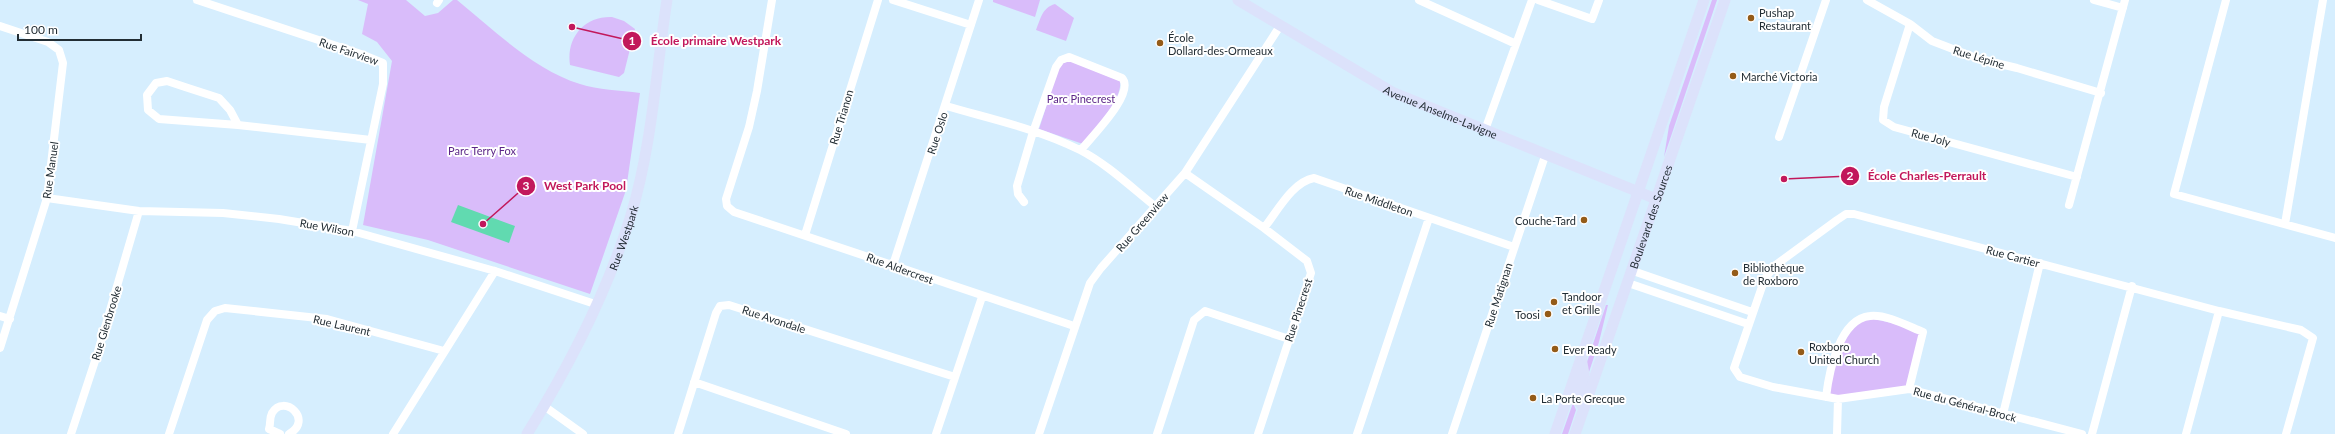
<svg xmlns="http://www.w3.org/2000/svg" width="2335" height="434" font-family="Lato,sans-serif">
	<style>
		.green { fill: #d9bcfa }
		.water { fill: #61dab0 }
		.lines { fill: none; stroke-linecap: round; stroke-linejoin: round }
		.street { stroke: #fff; stroke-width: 8 }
		.secondary { stroke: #dce2fb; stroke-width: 11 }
		.poi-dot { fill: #945b18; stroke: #fff; stroke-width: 1.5 }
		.labels { text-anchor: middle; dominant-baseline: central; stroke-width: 4; stroke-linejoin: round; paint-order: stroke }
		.poi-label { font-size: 11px; fill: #222d34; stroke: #fff; text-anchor: start }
		.street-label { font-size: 11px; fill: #222d34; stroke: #fff }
		.park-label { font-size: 11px; fill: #5c2687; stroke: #fff }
		.leader { fill: none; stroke: #c2185b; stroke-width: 1.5 }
		.callout-dot { fill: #c2185b; stroke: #fff; stroke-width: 1.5 }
		.mark-label { font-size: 12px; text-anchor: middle; font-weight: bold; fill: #fff }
		.callout-label { font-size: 12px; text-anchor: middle; font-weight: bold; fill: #c2185b; stroke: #fff; stroke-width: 4; stroke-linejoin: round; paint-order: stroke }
	</style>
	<rect width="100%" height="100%" fill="#d6eefe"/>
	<path class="green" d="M358 0H406L425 16 438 13 453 0H457C494 30 533 69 580 84 598 90 620 90 640 93L626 190 590 294 428 240 363 225 392 61 377 42 362 34 368 4Z
		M993 0H1040L1035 17 993 2Z
		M1712 0H1717L1664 157 1669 126Z
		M1055 4 1074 18 1066 41 1036 30C1041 18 1042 8 1055 4Z
		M612 17 624 21 635 29 624 73 619 77 570 65C566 38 584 16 612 17Z
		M1070 61 1120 81C1123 100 1094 129 1083 144L1039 129 1058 70 1063 63Z
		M1606 305H1608L1599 342 1587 378V362Z
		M1866 317 1921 330 1909 389 1826 397 1841 341 1850 328Z
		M1573 403 1576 410 1568 434H1562Z"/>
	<path class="water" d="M458 205 515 226 509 243 451 222Z"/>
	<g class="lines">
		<path class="street" d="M197 0 361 54 383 63V84L352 231
			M772 0 757 91 749 127 726 199 727 206 734 212 1074 326
			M893 0 971 25
			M1419 0 1516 44
			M1538 0 1592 19 1599 0
			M1867 0 1910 24 1932 41 1979 59 2017 68 2101 93
			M2094 0 2123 8
			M2226 0 2174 194 2335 238
			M437 3 439 0
			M1910 24 1884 107 1883 120 1894 127 2077 177
			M0 26 48 42 59 50 63 63 47 198 0 348
			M946 106C991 119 1038 129 1080 150 1107 164 1132 188 1156 207
			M238 125 159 119 148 110 147 95 156 83 167 81 185 87 219 98 230 110 238 125 371 140
			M1485 130 1532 0
			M1779 137 1826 0
			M1185 173 1264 228 1307 261 1311 273 1258 434
			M47 198 139 211 223 213 279 219 352 231 495 271 598 305
			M1024 202 1018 194 1017 186 1033 132 1056 67 1061 60 1069 57 1122 78C1136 93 1091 137 1081 150
			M2069 205 2125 0
			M2285 224 2323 0
			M1264 228C1277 212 1292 182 1314 178L1514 247
			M805 235 878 0
			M893 265 979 0
			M1633 271 1752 312
			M1628 283 1748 324
			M0 316 10 319
			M694 382 846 434
			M1826 397C1829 372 1839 319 1870 316 1886 314 1908 326 1923 332L1909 389
			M544 406 583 434
			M2003 414 2040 263
			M71 434 96 358 139 211
			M169 434 207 320 215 311 225 308 327 319 444 351
			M280 434 269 429C271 423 269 419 272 413 284 393 314 420 289 434
			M393 434 495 271
			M678 434 716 313 720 306 729 305 955 377
			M936 434 982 297
			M1039 434 1090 283 1101 268 1185 173 1280 26
			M1157 434 1194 320 1205 311 1289 339
			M1357 434 1429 218
			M1452 434 1545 156
			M1837 434 1838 399
			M2082 434 1909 389 1838 399 1773 387 1740 377 1734 368 1765 278 1777 264 1837 220 1846 214H1854L2219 311 2301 330 2313 338 2286 434
			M2092 434 2132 286
			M2186 434 2219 311"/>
		<g class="secondary">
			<path id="s1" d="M1238 0 1392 92 1656 199"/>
			<path d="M1581 358 1584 374 1578 400 1584 408"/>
			<path id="s2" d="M527 434C570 365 607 293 631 215 652 146 656 71 667 0"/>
			<path d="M1555 434 1704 0"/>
			<path id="s3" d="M1575 434 1725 0"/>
		</g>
	</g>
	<g class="poi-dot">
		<circle cx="1751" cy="18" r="4"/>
		<circle cx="1160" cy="43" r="4"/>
		<circle cx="1733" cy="76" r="4"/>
		<circle cx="1584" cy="220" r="4"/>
		<circle cx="1735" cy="273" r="4"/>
		<circle cx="1554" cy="302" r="4"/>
		<circle cx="1548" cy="314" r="4"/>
		<circle cx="1555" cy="349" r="4"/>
		<circle cx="1801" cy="352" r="4"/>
		<circle cx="1533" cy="398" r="4"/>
	</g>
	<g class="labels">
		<g class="poi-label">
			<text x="1759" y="12">Pushap<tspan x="1759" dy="13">Restaurant</tspan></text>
			<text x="1168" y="37">École<tspan x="1168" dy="13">Dollard-des-Ormeaux</tspan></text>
			<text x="1741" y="76">Marché Victoria</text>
			<text x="1576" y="220" text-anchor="end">Couche-Tard</text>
			<text x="1743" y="267">Bibliothèque<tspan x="1743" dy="13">de Roxboro</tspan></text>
			<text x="1562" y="296">Tandoor<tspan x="1562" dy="13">et Grille</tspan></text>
			<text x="1540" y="314" text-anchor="end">Toosi</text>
			<text x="1809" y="346">Roxboro<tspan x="1809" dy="13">United Church</tspan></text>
			<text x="1563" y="349">Ever Ready</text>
			<text x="1541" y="398">La Porte Grecque</text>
		</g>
		<g class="street-label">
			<text transform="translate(349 51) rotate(19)">Rue Fairview</text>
			<text transform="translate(1979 57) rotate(17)">Rue Lépine</text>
			<text stroke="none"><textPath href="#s1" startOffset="232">Avenue Anselme-Lavigne</textPath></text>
			<text transform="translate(841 117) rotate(-73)">Rue Trianon</text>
			<text transform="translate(937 133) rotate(-72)">Rue Oslo</text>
			<text transform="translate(1931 137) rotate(15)">Rue Joly</text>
			<text transform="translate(50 170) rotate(-82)">Rue Manuel</text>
			<text transform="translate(1379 201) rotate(19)">Rue Middleton</text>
			<text stroke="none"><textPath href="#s3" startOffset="230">Boulevard des Sources</textPath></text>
			<text transform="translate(1142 222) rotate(-49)">Rue Greenview</text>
			<text transform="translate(327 227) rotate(10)">Rue Wilson</text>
			<text stroke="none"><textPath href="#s2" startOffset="219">Rue Westpark</textPath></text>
			<text transform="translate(2013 256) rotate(15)">Rue Cartier</text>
			<text transform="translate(900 268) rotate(20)">Rue Aldercrest</text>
			<text transform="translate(1498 295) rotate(-72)">Rue Matignan</text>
			<text transform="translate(1298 310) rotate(-72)">Rue Pinecrest</text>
			<text transform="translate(774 319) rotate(18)">Rue Avondale</text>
			<text transform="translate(106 323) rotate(-73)">Rue Glenbrooke</text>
			<text transform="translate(342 325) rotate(13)">Rue Laurent</text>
			<text transform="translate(1965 404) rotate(15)">Rue du Général-Brock</text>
		</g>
		<g class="park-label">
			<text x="1081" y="98">Parc Pinecrest</text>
			<text x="482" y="150">Parc Terry Fox</text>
		</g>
	</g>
	<path class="leader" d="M572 27L632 41M1784 179L1850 176M483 224L526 186"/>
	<g class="callout-dot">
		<circle cx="572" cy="27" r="4"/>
		<circle cx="1784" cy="179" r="4"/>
		<circle cx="483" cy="224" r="4"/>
		<circle cx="632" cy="41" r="10"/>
		<circle cx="1850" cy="176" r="10"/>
		<circle cx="526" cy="186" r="10"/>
	</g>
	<g class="mark-label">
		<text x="632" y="45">1</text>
		<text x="1850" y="180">2</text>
		<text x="526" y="190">3</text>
	</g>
	<g class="callout-label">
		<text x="716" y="45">École primaire Westpark</text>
		<text x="1927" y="180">École Charles-Perrault</text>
		<text x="585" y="190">West Park Pool</text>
	</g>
	<path d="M18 34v6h123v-6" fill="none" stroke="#222d34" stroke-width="2"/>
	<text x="24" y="34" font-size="12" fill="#222d34" stroke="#ffffff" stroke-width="3" paint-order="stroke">100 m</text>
</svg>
